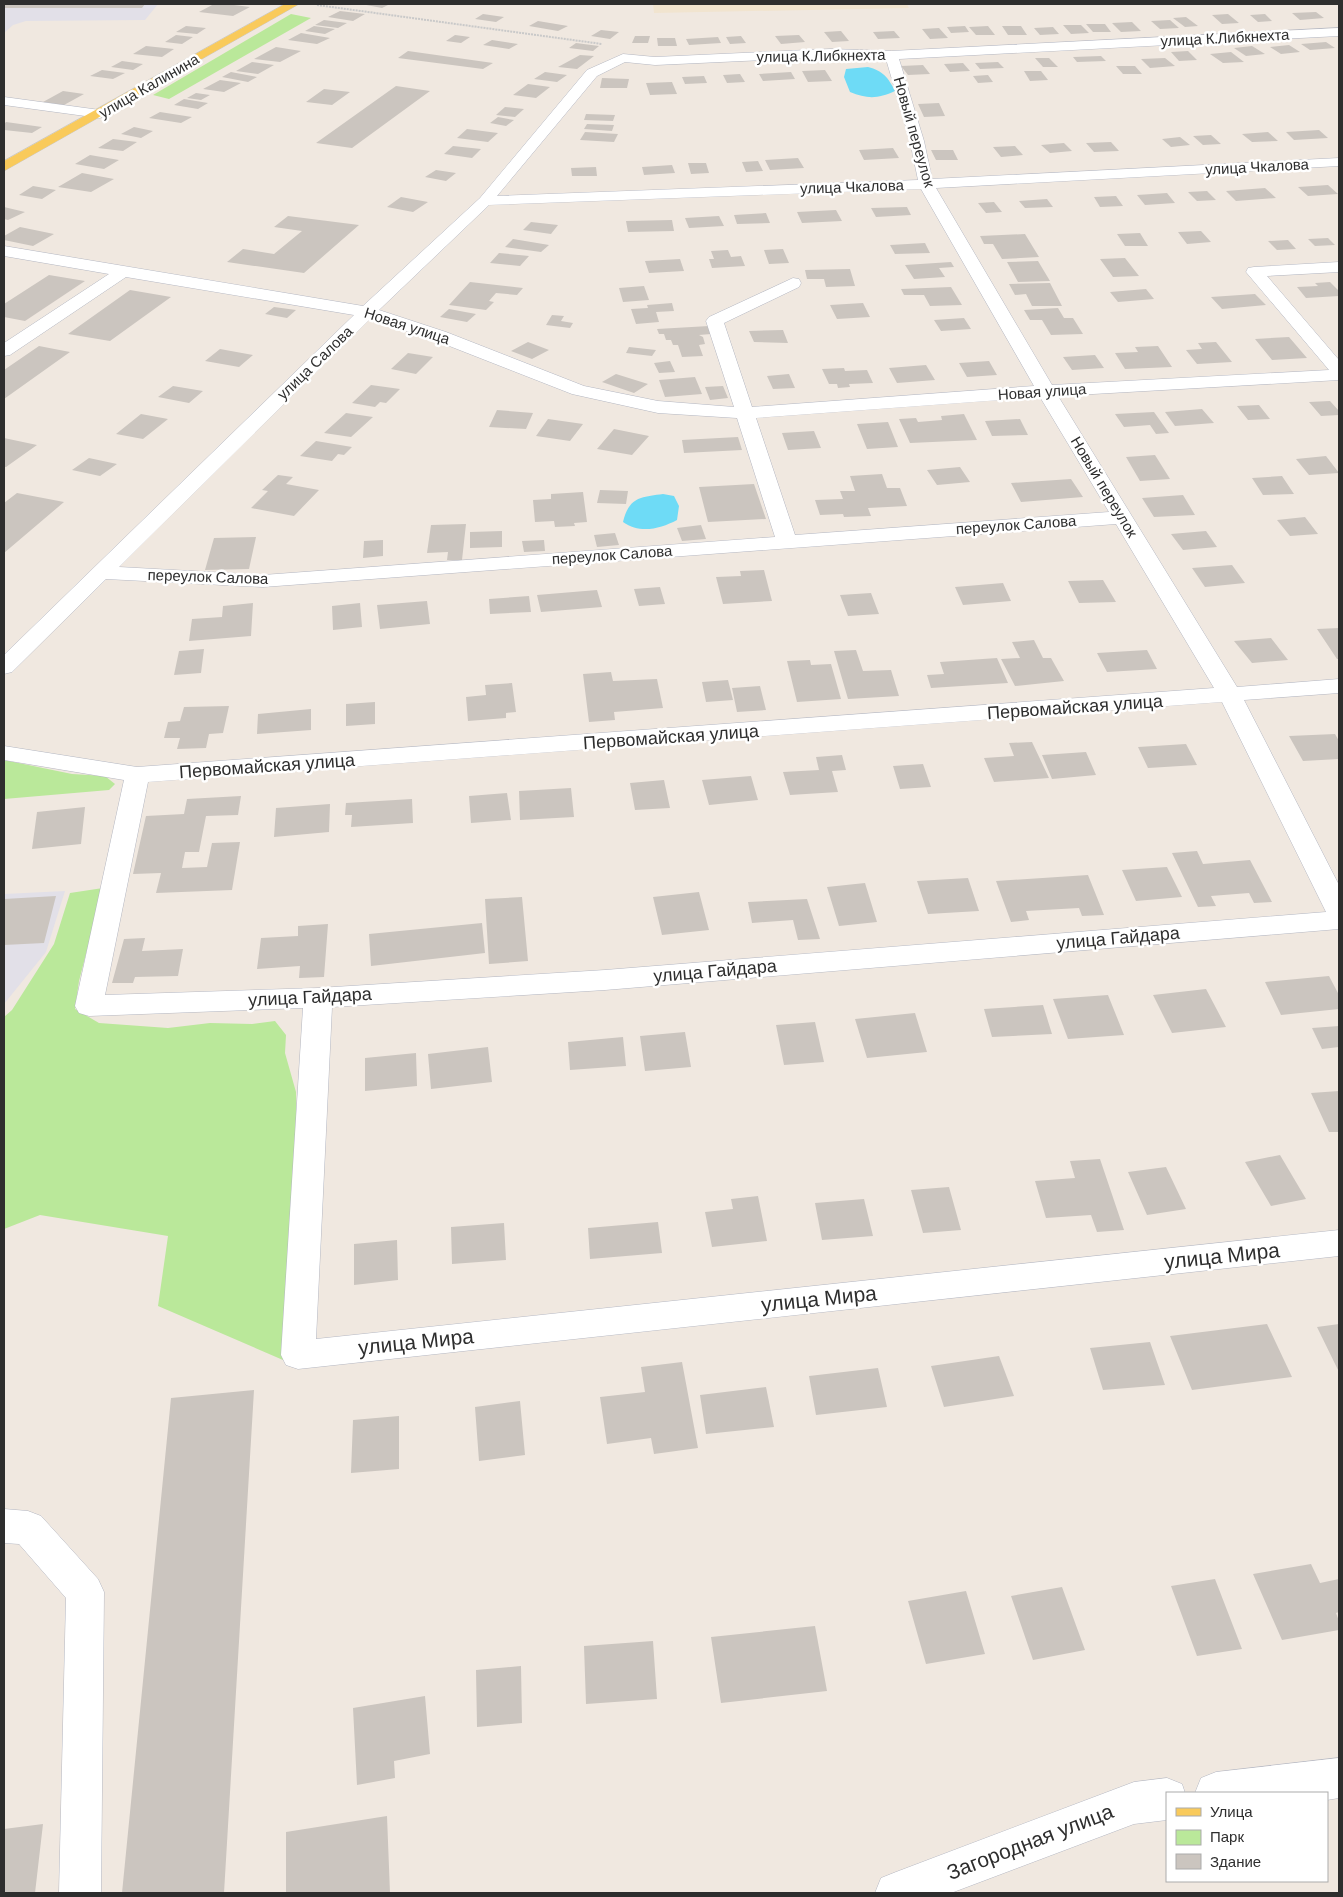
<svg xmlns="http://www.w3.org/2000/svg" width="1343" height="1897" font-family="'DM Sans',sans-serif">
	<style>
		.industrial { fill: #e2e0e8 }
		.education { fill: #f1e4cf }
		.green { fill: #bae89a }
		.water { fill: #6edbf6 }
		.building { fill: #cbc5bf }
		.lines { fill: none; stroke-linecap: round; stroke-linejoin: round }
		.minor-casing { stroke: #b4b7c2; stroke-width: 1 }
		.major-casing { stroke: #c9c9c9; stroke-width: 1 }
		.path { stroke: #c9c9c9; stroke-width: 2; stroke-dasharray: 2 1; stroke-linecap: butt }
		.minor { fill: #fff; fill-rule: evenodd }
		.major { fill: #f9ca5b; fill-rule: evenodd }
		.labels { text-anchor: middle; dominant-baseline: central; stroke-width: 5; stroke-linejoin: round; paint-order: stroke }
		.far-street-label { font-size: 15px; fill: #2e2e2e; stroke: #fff }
		.street-label { font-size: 18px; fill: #2e2e2e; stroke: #fff }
		.near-street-label { font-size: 21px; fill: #2e2e2e; stroke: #fff }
	</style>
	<rect width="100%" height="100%" fill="#f0e8e0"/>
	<path class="industrial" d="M4 4H158L145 20 26 21 13 25 4 33Z
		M65 891 46 952 4 1004V894Z"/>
	<path class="education" d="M653 4H907L909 8 654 13Z"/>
	<path class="green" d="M291 14 311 18 169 99 153 95Z
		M4 760 72 774 105 776 115 784 109 790 4 799Z
		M103 888 79 981 75 1009 99 1023 168 1028 210 1023 252 1024 275 1021 286 1035 285 1053 296 1092 297 1147 289 1299 283 1360 158 1306 168 1236 40 1215 4 1229V1017L12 1010 54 944 70 893Z"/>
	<path class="water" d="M868 67C883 71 888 77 895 91 878 99 867 99 850 92L844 77 846 69Z
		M663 494 674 496 679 506 677 520C660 529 640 534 623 522 629 497 641 497 663 494Z"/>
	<path class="building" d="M5 4H145L142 8H4Z
		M214 4H226L250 7 233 16 199 12Z
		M361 4H390L382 8Z
		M340 11 365 14 353 21 328 17Z
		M1316 12 1324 18 1300 20 1292 13Z
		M483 14 504 17 496 22 475 19Z
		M1228 14 1239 23 1222 24 1212 15Z
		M1265 14 1272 21 1258 22 1250 15Z
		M1186 17 1198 26 1185 27 1173 18Z
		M324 20 347 23 338 28 315 25Z
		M1170 20 1179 28 1160 29 1151 21Z
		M538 21 568 26 558 31 529 26Z
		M1132 22 1141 31 1121 32 1112 23Z
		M1086 24H1105L1111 32H1093Z
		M1063 25H1081L1089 33 1071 34Z
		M186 26 206 28 197 34 176 32Z
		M314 26 335 29 325 34 305 31Z
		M965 26 969 32 951 33 947 27Z
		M988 26 995 35H976L969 27Z
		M1002 26H1021L1027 35H1008Z
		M1053 27 1059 34 1040 35 1034 28Z
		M939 28 948 38 930 39 922 29Z
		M601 30 619 32 610 39 591 36Z
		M841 31 849 41 832 42 824 32Z
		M894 31 900 38 878 39 873 32Z
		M301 33 330 38 317 44 288 40Z
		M176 35 193 37 182 44 165 42Z
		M455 35 470 37 461 43 446 41Z
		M799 35 805 42 781 44 775 36Z
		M635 36H650L648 43H632Z
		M741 36 746 43 730 44 726 37Z
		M718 37 721 43 689 45 686 39Z
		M657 38H675L677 46H658Z
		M492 40 518 44 509 49 483 45Z
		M1326 42 1335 48 1310 50 1301 44Z
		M576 43 599 46 593 51 569 48Z
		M1289 45 1300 52 1281 54 1270 47Z
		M146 46 174 49 162 57 133 54Z
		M1252 46 1265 54 1246 56 1234 48Z
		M276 47 301 51 280 62 254 59Z
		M408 51 493 63 483 69 398 58Z
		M1188 51 1197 60 1179 61 1171 52Z
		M1231 52 1244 62 1223 63 1210 54Z
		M580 55 594 56 577 69 558 67Z
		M1101 56 1106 61 1077 62 1073 57Z
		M1035 58H1049L1058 67H1043Z
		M1165 58 1175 66 1150 68 1141 59Z
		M122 61 143 64 133 70 111 67Z
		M252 62 274 65 258 74 236 71Z
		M998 62 1004 68 980 69 975 63Z
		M963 63 970 71 950 72 944 64Z
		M923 65 930 74 908 75 901 66Z
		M1116 66H1135L1142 74H1123Z
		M102 70 125 73 113 79 90 76Z
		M825 70 832 81 808 82 802 71Z
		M1024 71H1041L1048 80 1030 81Z
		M231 72 257 77 248 82 222 77Z
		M545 72 567 75 557 82 534 79Z
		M791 72 795 79 763 81 759 74Z
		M740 74 745 82 727 83 723 75Z
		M988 75 993 82 978 83 973 76Z
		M704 76 707 83 685 84 682 77Z
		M602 78 629 79 627 88H600Z
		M220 80 241 83 224 92 203 89Z
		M672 82 677 94 650 95 646 83Z
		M528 84 550 87 536 98 513 95Z
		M396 86 430 91 352 148 316 143Z
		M324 89 350 92 332 105 306 102Z
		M63 91 84 94 64 105 43 102Z
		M196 93 210 95 201 100 187 98Z
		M184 99 208 103 198 109 174 105Z
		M939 103 945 116 924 117 918 104Z
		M505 107 524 109 515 117 496 115Z
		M160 112 192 117 181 123 149 118Z
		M586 114 615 115 613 121 584 120Z
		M498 117 514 120 506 126 490 123Z
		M6 122 42 127 32 133 4 130V124Z
		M587 124 614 125 612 131 584 129Z
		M134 127 153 131 141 138 121 134Z
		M467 129 498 133 488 142 457 138Z
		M1319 130 1328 138 1294 140 1286 132Z
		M585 132 618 134 614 142 580 140Z
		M1268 132 1278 141 1252 142 1242 134Z
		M1211 135 1221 144 1203 145 1193 136Z
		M1180 137 1190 145 1171 147 1162 139Z
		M113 139 137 142 123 151 98 148Z
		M1111 142 1119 151 1094 152 1086 143Z
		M1064 143 1072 151 1050 153 1041 145Z
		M453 146 481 149 472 158 444 154Z
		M1015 146 1023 155 1001 157 993 147Z
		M893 148 899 158 864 160 859 150Z
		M931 150H953L958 160H936Z
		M90 155 119 160 104 169 75 164Z
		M798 158 804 168 770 170 765 160Z
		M758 161 763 171 746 172 742 162Z
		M688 163H706L709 173 691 174Z
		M672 165 675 173 644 175 642 167Z
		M596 167 597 176H572L571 168Z
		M436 170 456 173 446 181 425 177Z
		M82 173 114 179 91 192 58 187Z
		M1328 185 1338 194 1308 196 1298 187Z
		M33 186 56 190 42 199 19 195Z
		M1265 188 1276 198 1236 201 1226 191Z
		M1207 191 1216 200 1197 201 1188 192Z
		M1167 193 1175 203 1145 205 1137 195Z
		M1116 196 1123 206 1100 207 1094 197Z
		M401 197 428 202 413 212 387 207Z
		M1047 199 1053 207 1025 208 1019 201Z
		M994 202 1002 212 986 213 978 203Z
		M4 207 25 212 8 220 4 219Z
		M907 207 911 215 876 217 871 208Z
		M836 210 842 221 802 223 797 212Z
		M766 213 770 223 737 224 734 215Z
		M288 216 359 225 304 273 227 262 243 249 274 254 302 231 274 227Z
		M719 216 724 226 689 228 685 218Z
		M672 220 674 231 628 232 626 221Z
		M531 222 558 225 551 234 523 230Z
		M20 227 54 234 33 246 4 240V236Z
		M1201 231 1211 242 1187 244 1178 232Z
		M1140 233 1148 246H1125L1117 234Z
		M1025 234 1039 257 1002 259 993 244H984L980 236Z
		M1328 238 1335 245 1315 246 1308 239Z
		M513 239 549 245 541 252 505 247Z
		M1288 240 1296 249 1277 250 1268 241Z
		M925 243 930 253 895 254 890 245Z
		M783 249 789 263 769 264 764 250Z
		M728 250 731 257 741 256 745 266 712 268 709 259H714L711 251Z
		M499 253 529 256 520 266 490 263Z
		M1125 258 1139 276 1113 277 1100 259Z
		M680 259 684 271 649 273 645 261Z
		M1038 261 1050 281 1018 282 1007 262Z
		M951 262 954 267 939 268 945 277 914 279 905 265Z
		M850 269 855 286 826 287 824 279H807L805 270Z
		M49 275 85 281 25 321 4 317V304Z
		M470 282 523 288 517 295 496 293 489 301 494 302 486 310 449 305Z
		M1330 282 1339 291V296L1306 298 1297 287 1318 286 1315 283Z
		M1050 283 1062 306H1032L1026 294 1015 295 1009 284Z
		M644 286 649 300 623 302 619 288Z
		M951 287 962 305 930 306 924 295H904L901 289Z
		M1146 289 1154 299 1118 302 1110 292Z
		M130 290 171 297 110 341 68 334Z
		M1255 294 1266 305 1222 309 1211 297Z
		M672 303 674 311 656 312 659 322 636 324 631 309 648 308 647 305Z
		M863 303 870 317 837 319 830 305Z
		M274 307 296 310 287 318 265 314Z
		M1058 308 1064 318H1073L1083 334 1051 335 1042 320H1030L1024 310Z
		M449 309 476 314 467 322 440 317Z
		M552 315 564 316 561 321 573 323 570 328 546 325Z
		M964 318 971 329 941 331 934 320Z
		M709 326 711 334 699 335 703 337 705 344 699 345 703 356 682 357 678 345H673L671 340H666L664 334H659L657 329Z
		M783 330 788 343 754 342 749 331Z
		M1289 337 1307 358 1272 360 1255 339Z
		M528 342 549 350 532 359 511 351Z
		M1216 342 1232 362 1197 364 1186 350 1202 349 1198 343Z
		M39 346 70 352 4 399V370Z
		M1158 346 1172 367 1125 369 1115 353 1138 352 1135 347Z
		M629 347 656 350 652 356 626 353Z
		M220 349 253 355 239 367 205 361Z
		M408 353 433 357 416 374 391 369Z
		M1095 355 1104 368 1072 370 1063 357Z
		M670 361 675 372 659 373 654 363Z
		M989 361 997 375 967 377 959 363Z
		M926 365 935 380 897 383 889 368Z
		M844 368 845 371 867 370 873 383 849 384 850 387 838 388 837 384H829L822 369Z
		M616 374 648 384 634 393 602 382Z
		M789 374 795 388 773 389 767 376Z
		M695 377 702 394 665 397 659 380Z
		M371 385 400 389 386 403 380 402 375 407 352 403Z
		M173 386 203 391 189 403 158 397Z
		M723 386 728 398 710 400 705 387Z
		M1330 401 1339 411V415L1321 416 1309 402Z
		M1259 405 1270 419 1248 420 1237 406Z
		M1202 409 1214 423 1175 426 1165 412Z
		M497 410 533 413 526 429 489 427Z
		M1154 412 1169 433 1156 434 1150 425 1124 427 1115 414Z
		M346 413 373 417 351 437 324 433Z
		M141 414 168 419 143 439 116 434Z
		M964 414 977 440 910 443 899 419 916 418 918 422 942 420 941 416Z
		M548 419 583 424 570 441 536 436Z
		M1020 419 1028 435 992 436 985 421Z
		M888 422 898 447 867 449 857 424Z
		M614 429 649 436 632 455 597 449Z
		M814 431 821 448 788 450 782 433Z
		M738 437 742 450 684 453 682 440Z
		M4 438 37 445 6 467H4Z
		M316 441 352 447 344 455 338 454 332 461 300 456Z
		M1155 455 1170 479 1140 481 1126 457Z
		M1326 456 1339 473 1309 475 1296 459Z
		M89 458 117 464 100 476 72 470Z
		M960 467 970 482 937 485 927 470Z
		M882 474 887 488H900L907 506 868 508 871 516 844 517 843 514 820 515 815 500 843 499 840 491H855L850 476Z
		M278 475 293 477 286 484 319 490 294 516 251 508 268 491 262 490Z
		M1282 476 1294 494 1263 495 1252 478Z
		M1071 479 1083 497 1021 502 1011 483Z
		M754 484 766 519 708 522 699 487Z
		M600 490 628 491 626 504 597 503Z
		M583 492 587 522 574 523 575 526 555 527 554 521 535 522 533 500 551 499V494Z
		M17 493 64 502 4 553V503Z
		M1183 495 1195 515 1154 517 1142 498Z
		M1305 517 1318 534 1290 536 1277 520Z
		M466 524 462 560H447L448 552 427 553 431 525Z
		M701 525 706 539 682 541 677 528Z
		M502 531V547L470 548V532Z
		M1206 531 1217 547 1183 550 1171 534Z
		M615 533 619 545 597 547 594 535Z
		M256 537 249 569 205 570 214 538Z
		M383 540V556L363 558 364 541Z
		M544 540 545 551 524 552 522 541Z
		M1232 565 1245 583 1205 587 1192 568Z
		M764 570 772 601 723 604 716 577 741 576 740 571Z
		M1103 580 1116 602 1079 603 1068 581Z
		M1003 583 1011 601 963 605 955 587Z
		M660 587 665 604 639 606 634 589Z
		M597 590 602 607 541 612 537 595Z
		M871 593 879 614 848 616 840 595Z
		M529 596 531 612 490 614 489 599Z
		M427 601 430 624 380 629 377 605Z
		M253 603 251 636 189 641 192 619 222 617 223 606Z
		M360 603 362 627 333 630 332 606Z
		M1339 628V659H1337L1317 629Z
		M1271 638 1288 660 1252 663 1234 641Z
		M1034 640 1043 658H1051L1064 681 1015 686 1001 659 1020 658 1012 642Z
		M204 649 201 673 174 675 179 651Z
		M856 650 863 671 891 670 899 696 848 699 834 651Z
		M1147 650 1157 669 1107 672 1097 653Z
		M997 658 1008 683 931 688 927 675 944 674 940 662Z
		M810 660 811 665 831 664 841 699 797 702 787 661Z
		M611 672 613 681 657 679 663 708 614 712 615 720 589 722 583 674Z
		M728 680 733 700 706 702 702 682Z
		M512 683 516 712 506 713V718L468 721 466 697 486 695 485 685Z
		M760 686 766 710 737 712 732 688Z
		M375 702V724L346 726V704Z
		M229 706 223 733 209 734 206 748 177 749 180 738H164L168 722 180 721 184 707Z
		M311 709V730L257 734 258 714Z
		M1335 734 1339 741V759L1303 761 1289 736Z
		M1032 742 1049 778 994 782 984 758 1014 756 1009 743Z
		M1186 744 1197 765 1148 768 1138 747Z
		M1086 752 1096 775 1052 779 1042 755Z
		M842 755 846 770 832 771 838 792 790 795 783 772 819 770 816 757Z
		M923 764 931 787 900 789 893 766Z
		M751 776 758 800 709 805 702 780Z
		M664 780 670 808 635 810 630 783Z
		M571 788 574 817 520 820 519 791Z
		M507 793 511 820 471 823 469 796Z
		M241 796 238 815 206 816 199 852H185L182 868 207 867 212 843 240 842 232 890 156 893 161 873 133 874 146 816 184 814 187 799Z
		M412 799 413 823 351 827 352 815H345L346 803Z
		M330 804 329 832 274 837 276 808Z
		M85 807 81 844 32 849 37 812Z
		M1197 851 1203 864 1250 860 1272 902 1254 903 1249 893 1211 896 1216 906 1198 907 1172 853Z
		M1167 867 1182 897 1136 901 1122 870Z
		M1088 875 1104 915 1082 916 1079 908 1026 911 1029 920 1011 922 996 881Z
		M968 878 979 911 928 914 917 881Z
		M865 883 877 922 839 926 827 887Z
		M699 892 709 930 662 935 653 897Z
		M56 896 44 943 4 945V899Z
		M522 897 528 961 489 964 485 899Z
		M807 899 820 939 798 940 793 920 752 923 748 902Z
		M482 923 485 953 371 966 369 934Z
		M328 924 324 977 299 978 300 966 257 969 261 938 298 936V926Z
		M145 938 142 951 183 949 178 976 135 977 133 983H112L124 939Z
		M1329 976 1339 995V1009L1281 1015 1265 982Z
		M1206 989 1226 1027 1172 1033 1153 995Z
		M1108 995 1124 1035 1068 1039 1053 999Z
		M1043 1005 1052 1034 992 1037 984 1009Z
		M915 1013 927 1052 867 1058 855 1019Z
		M815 1022 824 1062 784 1065 776 1025Z
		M1339 1026V1047L1322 1049 1312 1028Z
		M685 1032 691 1067 645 1071 640 1036Z
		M623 1037 626 1066 570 1070 568 1042Z
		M488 1047 492 1082 431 1089 428 1054Z
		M416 1053 417 1086 365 1091V1058Z
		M1339 1091V1132H1329L1311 1093Z
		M1280 1155 1306 1199 1271 1206 1245 1162Z
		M1100 1159 1124 1230 1097 1232 1091 1215 1046 1218 1035 1181 1075 1178 1070 1161Z
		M1166 1167 1186 1209 1147 1215 1128 1172Z
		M949 1187 961 1230 923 1233 911 1190Z
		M758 1196 767 1241 712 1247 705 1212 733 1209 731 1199Z
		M864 1199 873 1236 822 1240 815 1203Z
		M658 1222 662 1253 590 1259 588 1228Z
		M504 1223 506 1260 452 1264 451 1227Z
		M397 1240 398 1280 354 1285V1244Z
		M1267 1324 1292 1377 1192 1390 1170 1336Z
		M1339 1324V1372L1317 1327Z
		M1150 1342 1165 1385 1103 1390 1090 1348Z
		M999 1356 1014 1396 944 1407 931 1366Z
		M682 1362 698 1448 654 1454 651 1438 607 1444 600 1397 645 1392 641 1367Z
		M878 1368 887 1407 816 1415 809 1376Z
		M766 1387 774 1427 706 1434 700 1395Z
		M254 1390 224 1893H122L171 1398Z
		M520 1401 525 1455 479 1461 475 1407Z
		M399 1416V1469L351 1473 353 1420Z
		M1311 1564 1320 1583 1339 1579V1612L1336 1613 1339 1621V1630L1282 1640 1253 1574Z
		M1215 1579 1242 1649 1197 1656 1171 1586Z
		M1062 1587 1085 1650 1033 1660 1011 1596Z
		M966 1591 985 1654 926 1664 908 1601Z
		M815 1626 827 1691 721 1703 711 1637Z
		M653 1641 657 1699 586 1704 584 1646Z
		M521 1666 522 1723 477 1727 476 1670Z
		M425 1696 430 1754 394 1761 395 1778 357 1785 353 1708Z
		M387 1816 390 1893H286V1832Z
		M43 1824 35 1893H4V1829Z"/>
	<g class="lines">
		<defs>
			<path id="minor" d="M1339 28V36L899 59 924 141 932 179 1339 158V166L936 188 1052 385 1329 370 1246 272 1248 268 1254 267 1339 262V272L1267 276 1339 360V380L1058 396 1237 687 1339 679V693L1244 700 1339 885V929L605 990 332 1007 316 1339 1339 1230V1256L298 1369 286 1365 281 1355 303 1008 89 1016 79 1013 75 1006 124 780 4 760V746L137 767 1214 688 1116 524 263 587 106 579 12 672 4 674V655L354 315 126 277 10 355 4 356V343L109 274 4 256V246L363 306 480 198 587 70 623 54 655 57 830 49 891 51ZM830 57 886 59 910 141 918 180 497 196 597 76 625 62 655 65ZM921 189 1034 386 752 407 724 323 799 287 801 283 799 279 793 278 709 317 706 321 734 407 658 401 584 386 446 332 379 310 489 205ZM370 319 434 340 572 394 658 413 737 418 775 537 263 575 119 567ZM1040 397 1109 512 795 535 756 418ZM1222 702 1326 912 605 970 318 988 105 995 148 782Z
				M4 97 100 110 107 114 100 118 4 105Z
				M4 1509 28 1511 41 1516 98 1579 104 1592 101 1893H59L66 1598 19 1544 4 1543Z
				M1339 1758V1798L1327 1800V1793H1195L1201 1778 1216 1772Z
				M1167 1778 1182 1784 1185 1793H1167V1820L1134 1824 951 1893H875L881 1878 896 1872 1134 1782Z"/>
			<path id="major" d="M285 4H299L4 171V161Z"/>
		</defs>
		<use href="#minor" class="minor-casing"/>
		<use href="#major" class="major-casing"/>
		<path class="path" d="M317 5 602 44"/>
		<use href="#minor" class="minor"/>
		<use href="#major" class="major"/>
	</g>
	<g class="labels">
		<g class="far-street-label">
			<text transform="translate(1225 38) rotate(-3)">улица К.Либкнехта</text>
			<text transform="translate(821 56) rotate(-1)">улица К.Либкнехта</text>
			<text transform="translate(149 86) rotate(-30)">улица Калинина</text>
			<text transform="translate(914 132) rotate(74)">Новый переулок</text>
			<text transform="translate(1257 167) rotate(-3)">улица Чкалова</text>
			<text transform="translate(852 187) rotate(-2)">улица Чкалова</text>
			<text transform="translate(407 326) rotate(18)">Новая улица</text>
			<text transform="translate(315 363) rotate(-44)">улица Салова</text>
			<text transform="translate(1042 392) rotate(-4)">Новая улица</text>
			<text transform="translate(1104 487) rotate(59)">Новый переулок</text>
			<text transform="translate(1016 525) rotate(-4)">переулок Салова</text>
			<text transform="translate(612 555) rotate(-4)">переулок Салова</text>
			<text transform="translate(208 577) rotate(2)">переулок Салова</text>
		</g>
		<g class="street-label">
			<text transform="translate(1075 707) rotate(-4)">Первомайская улица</text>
			<text transform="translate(671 737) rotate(-4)">Первомайская улица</text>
			<text transform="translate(267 766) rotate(-4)">Первомайская улица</text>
			<text transform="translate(1118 938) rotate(-5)">улица Гайдара</text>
			<text transform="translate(715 971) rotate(-5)">улица Гайдара</text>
			<text transform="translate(310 997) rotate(-3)">улица Гайдара</text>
		</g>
		<g class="near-street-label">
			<text transform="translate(1222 1256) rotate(-6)">улица Мира</text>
			<text transform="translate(819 1299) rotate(-6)">улица Мира</text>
			<text transform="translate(416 1342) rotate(-6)">улица Мира</text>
			<text transform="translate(1030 1842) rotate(-21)">Загородная улица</text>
		</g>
	</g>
	<rect width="1343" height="1897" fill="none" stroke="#2e2e2e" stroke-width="10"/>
	<rect x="1166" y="1792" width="162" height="90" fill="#ffffff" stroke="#ababab"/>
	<rect x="1176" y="1808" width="25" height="8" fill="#f9ca5b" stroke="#ababab"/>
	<text x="1210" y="1817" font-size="15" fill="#2e2e2e">Улица</text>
	<rect x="1176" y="1830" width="25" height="15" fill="#bae89a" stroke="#ababab"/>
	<text x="1210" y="1842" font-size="15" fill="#2e2e2e">Парк</text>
	<rect x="1176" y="1854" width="25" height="15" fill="#cbc5bf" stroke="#ababab"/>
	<text x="1210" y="1867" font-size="15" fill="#2e2e2e">Здание</text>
</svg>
